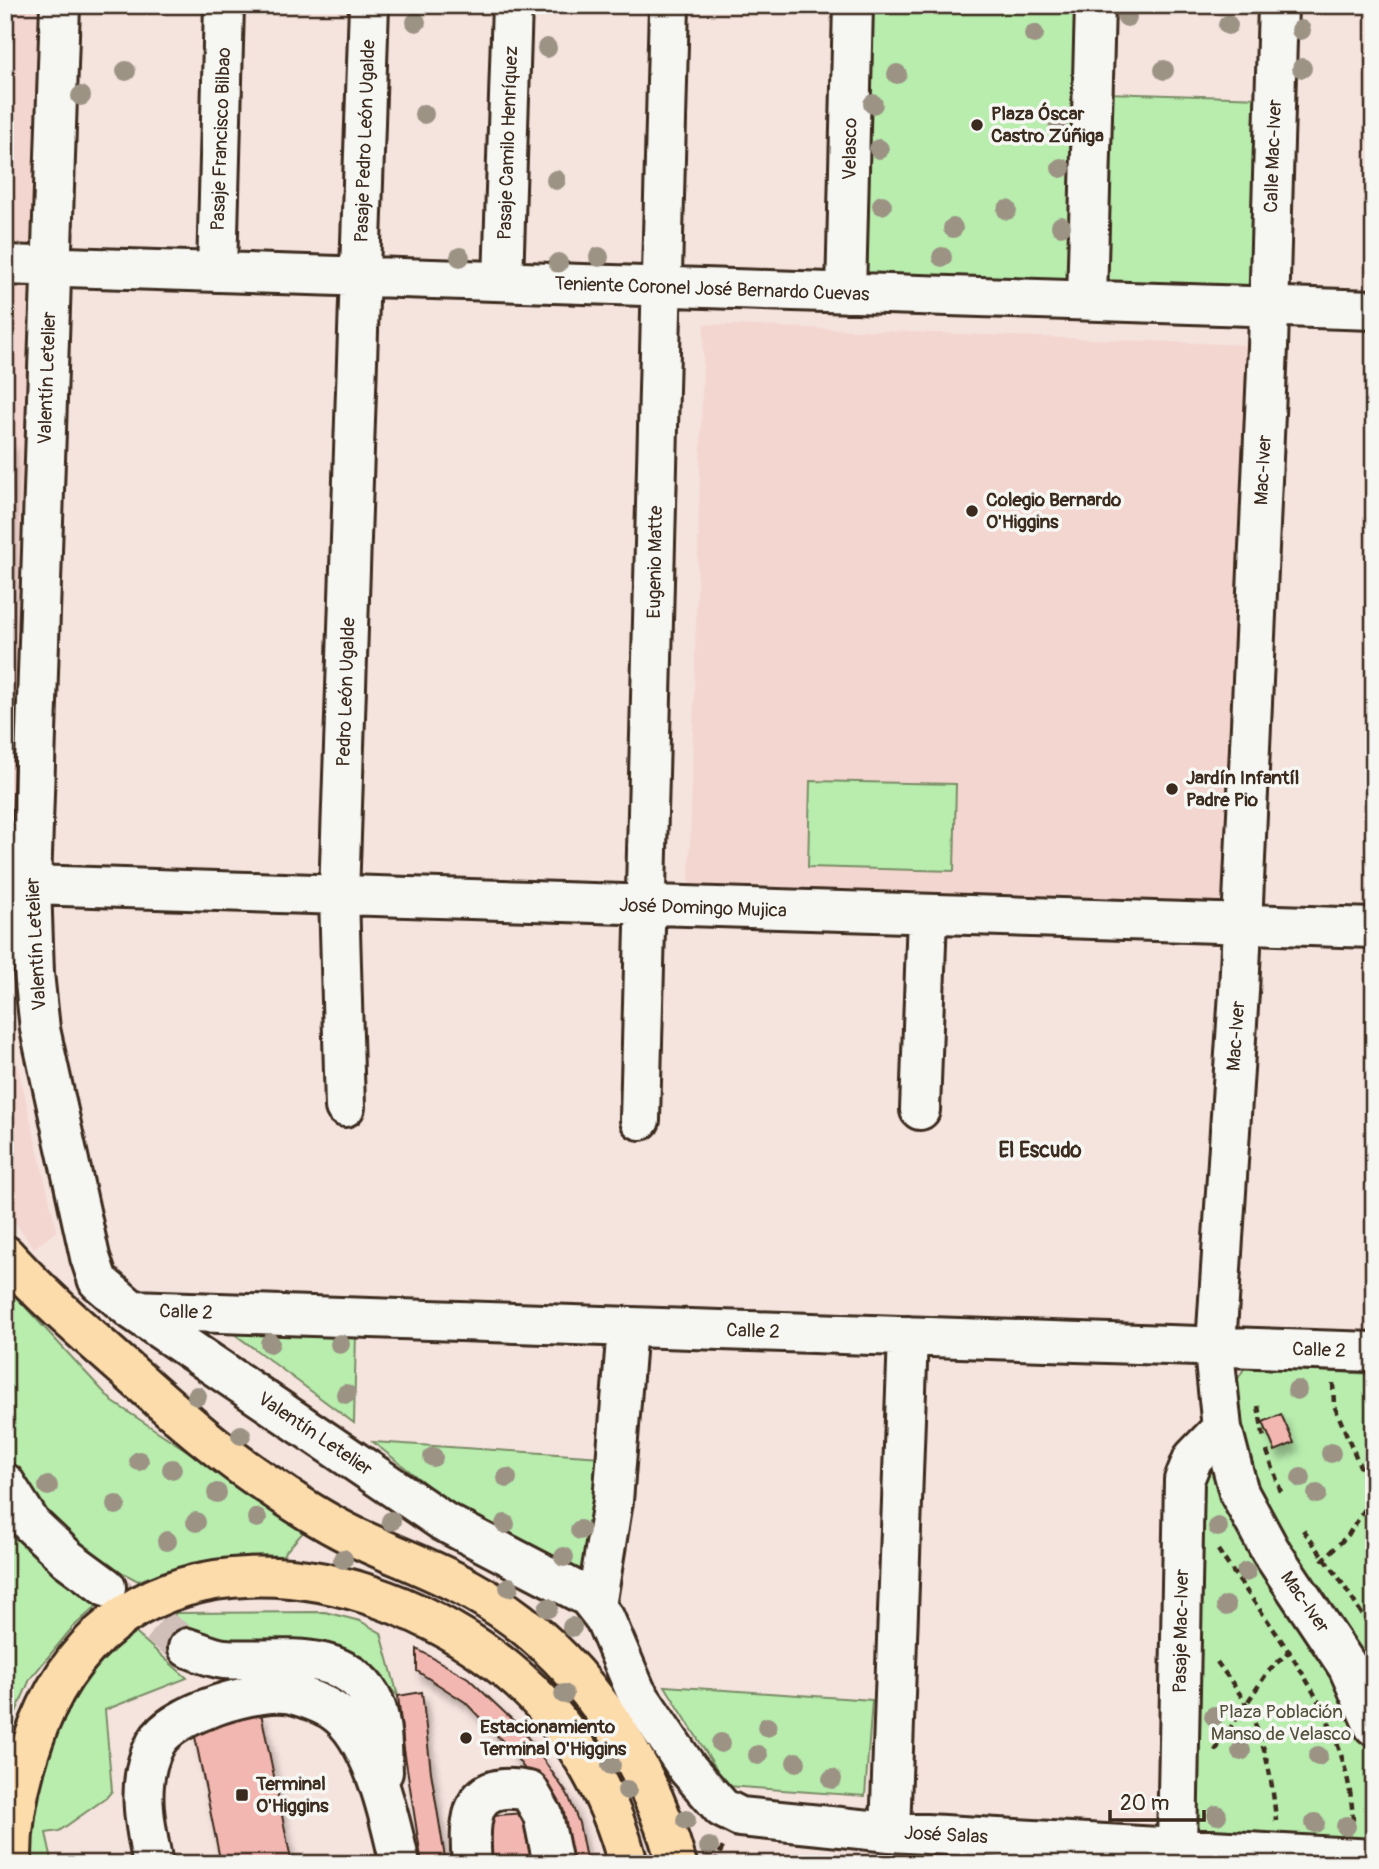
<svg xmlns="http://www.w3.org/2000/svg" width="1379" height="1869" font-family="Pangolin,sans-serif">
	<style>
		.built { fill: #f4d6d0 }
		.green { fill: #b8edae; stroke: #7a8c66; stroke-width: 2 }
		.building { fill: #f3b7b1; stroke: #3b2a1e; stroke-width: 2; filter: url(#shadow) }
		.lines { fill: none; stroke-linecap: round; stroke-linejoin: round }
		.minor-tunnel { stroke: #d0beb8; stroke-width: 38; stroke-dasharray: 38 19; stroke-linecap: butt }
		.minor-casing { stroke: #3b2a1e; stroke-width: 44 }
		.highway-casing { stroke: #3b2a1e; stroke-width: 44 }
		.path { stroke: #3b2a1e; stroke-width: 4.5; stroke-dasharray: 7 5; stroke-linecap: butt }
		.minor { stroke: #f6f6f2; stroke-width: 38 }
		.highway { stroke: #fddcac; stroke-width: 38 }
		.tree { fill: #9c9384 }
		.poi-dot { fill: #3b2a1e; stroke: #f6f6f2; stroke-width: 2.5 }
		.labels { text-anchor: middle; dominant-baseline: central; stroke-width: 7; stroke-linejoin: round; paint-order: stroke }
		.poi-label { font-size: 19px; font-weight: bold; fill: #3b2a1e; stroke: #f6f6f2; text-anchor: start }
		.street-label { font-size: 19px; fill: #3b2a1e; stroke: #f6f6f2 }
		.park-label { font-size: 19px; fill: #54513b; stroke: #f6f6f2 }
		.neighbourhood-label { font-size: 21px; font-weight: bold; fill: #3b2a1e; stroke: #f6f6f2 }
	</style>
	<defs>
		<filter id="shadow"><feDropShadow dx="4.5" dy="8" stdDeviation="3.5" flood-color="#0004"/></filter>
	</defs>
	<rect width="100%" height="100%" fill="#f5e3de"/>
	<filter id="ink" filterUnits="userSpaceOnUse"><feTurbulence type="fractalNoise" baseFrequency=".0143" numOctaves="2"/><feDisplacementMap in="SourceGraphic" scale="14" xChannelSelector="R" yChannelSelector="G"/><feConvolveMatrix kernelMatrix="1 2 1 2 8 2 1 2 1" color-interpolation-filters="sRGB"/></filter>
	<g filter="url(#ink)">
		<path class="built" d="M5 5H46L21 900 5 901Z
			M704 324 1250 345 1230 902 689 884Z
			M5 1013 57 1231 34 1248 5 1209Z"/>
		<path class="green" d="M871 5H1083L1075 285 863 279Z
			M1106 93 1262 98 1256 292 1100 287Z
			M810 781 956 784 954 871 808 867Z
			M5 1285 113 1402 306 1529 282 1556C229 1553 187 1563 138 1581L116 1569 111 1576 44 1524 5 1468Z
			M225 1327 356 1331 354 1423Z
			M1245 1367 1374 1374V1746L1370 1749 1374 1761V1843L1187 1833 1193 1481 1236 1382Z
			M373 1442 602 1457 584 1581 482 1529Z
			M5 1518 101 1602 72 1628 30 1679 5 1738Z
			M325 1612 360 1621 381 1633 398 1696 378 1676 226 1645 175 1619V1613Z
			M130 1628 187 1678 105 1710 112 1791 106 1798 59 1831 46 1833 53 1864H24L49 1720Z
			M665 1686 872 1700 865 1796 727 1786Z"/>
		<path class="building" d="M5 442H11L9 614H5Z
			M1281 1414 1294 1443 1275 1451 1263 1422Z
			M417 1649 468 1678 521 1728 568 1795 579 1823 587 1864H564L537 1786 510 1749 465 1702 417 1671Z
			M422 1692 431 1772 446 1864H422L404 1749 398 1696Z
			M261 1713 292 1864H221L193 1727Z
			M536 1812 540 1864H491L487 1816Z"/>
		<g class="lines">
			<path class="minor-tunnel" d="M111 1592 188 1648"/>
			<defs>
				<path id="minor" d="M60 5 31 885 34 973 40 1029 90 1257 98 1281 132 1310 444 1522 588 1597 605 1619 636 1692 688 1769 722 1808 740 1817 890 1832 1374 1859
					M1278 5 1268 347 1239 992 1215 1361 1222 1428 1239 1493 1270 1550 1348 1667 1374 1726
					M5 265 1374 310
					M217 272 224 5
					M503 281 512 5
					M846 293 853 5
					M1087 300 1095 5
					M31 885 1374 928
					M345 1107 339 895 369 5
					M920 1110 927 915
					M640 1120 669 5
					M132 1310 1374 1352
					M5 1483 31 1524 68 1559 106 1587
					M596 1606 613 1501 627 1327
					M188 1648C200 1652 213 1658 224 1659 274 1663 341 1645 372 1698 383 1718 382 1750 383 1772
					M890 1832 908 1336
					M1177 1847 1184 1480 1193 1458 1222 1428
					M153 1864C145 1826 135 1780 156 1743 172 1713 260 1687 292 1694 304 1697 322 1704 332 1710 373 1736 390 1820 400 1864
					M472 1864C468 1816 470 1779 529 1791L543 1815 553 1864"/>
				<path id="highway" d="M5 1255C43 1297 86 1334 128 1371 174 1412 220 1454 272 1487 302 1508 334 1528 368 1543 401 1558 436 1571 469 1589 573 1645 645 1752 677 1864
					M12 1864C11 1816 22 1769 39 1725 121 1520 364 1553 507 1670 567 1719 609 1789 628 1864"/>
			</defs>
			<use href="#minor" class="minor-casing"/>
			<use href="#highway" class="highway-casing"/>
			<path class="path" d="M1333 1383 1334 1405 1374 1499
				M1258 1406 1264 1439
				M1267 1451 1281 1492
				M1303 1530 1337 1575 1374 1633
				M1218 1550C1274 1634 1350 1717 1353 1823
				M1322 1561 1348 1535 1373 1497
				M1217 1662C1227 1676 1239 1691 1247 1706 1265 1741 1273 1782 1276 1821
				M1215 1751 1267 1673 1291 1649
				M714 1864 724 1845"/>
			<use href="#minor" class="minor"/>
			<use href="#highway" class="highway"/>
		</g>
		<g class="tree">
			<circle cx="1127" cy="17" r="10"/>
			<circle cx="416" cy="22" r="10"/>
			<circle cx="1228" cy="25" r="10"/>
			<circle cx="1301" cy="30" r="10"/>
			<circle cx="1034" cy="34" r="10"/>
			<circle cx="547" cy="48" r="10"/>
			<circle cx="1302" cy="68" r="10"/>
			<circle cx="1164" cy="70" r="10"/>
			<circle cx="126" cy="71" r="10"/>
			<circle cx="897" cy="74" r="10"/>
			<circle cx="81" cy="96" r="10"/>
			<circle cx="873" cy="104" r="10"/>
			<circle cx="424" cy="114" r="10"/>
			<circle cx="1058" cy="122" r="10"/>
			<circle cx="879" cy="149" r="10"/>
			<circle cx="1061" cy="168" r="10"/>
			<circle cx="556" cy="180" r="10"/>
			<circle cx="882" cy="205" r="10"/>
			<circle cx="1007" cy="210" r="10"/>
			<circle cx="1061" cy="226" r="10"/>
			<circle cx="953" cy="228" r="10"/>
			<circle cx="460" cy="257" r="10"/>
			<circle cx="599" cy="257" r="10"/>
			<circle cx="942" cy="257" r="10"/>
			<circle cx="558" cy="263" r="10"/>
			<circle cx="270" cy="1343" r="10"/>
			<circle cx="340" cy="1344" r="10"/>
			<circle cx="1297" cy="1390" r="10"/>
			<circle cx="346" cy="1394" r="10"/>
			<circle cx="197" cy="1396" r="10"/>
			<circle cx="241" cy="1435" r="10"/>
			<circle cx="1331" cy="1453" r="10"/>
			<circle cx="433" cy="1457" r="10"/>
			<circle cx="139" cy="1461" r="10"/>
			<circle cx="172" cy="1469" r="10"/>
			<circle cx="507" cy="1478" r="10"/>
			<circle cx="1301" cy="1478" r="10"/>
			<circle cx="48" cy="1486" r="10"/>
			<circle cx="217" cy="1493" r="10"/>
			<circle cx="1317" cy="1494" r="10"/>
			<circle cx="116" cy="1505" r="10"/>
			<circle cx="257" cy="1518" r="10"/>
			<circle cx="391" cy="1521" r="10"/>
			<circle cx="196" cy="1522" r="10"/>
			<circle cx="505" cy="1524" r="10"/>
			<circle cx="1218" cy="1527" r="10"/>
			<circle cx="580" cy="1530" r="10"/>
			<circle cx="167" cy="1541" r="10"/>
			<circle cx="564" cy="1557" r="10"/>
			<circle cx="343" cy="1559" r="10"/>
			<circle cx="1246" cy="1572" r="10"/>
			<circle cx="509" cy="1587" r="10"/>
			<circle cx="1226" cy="1606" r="10"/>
			<circle cx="548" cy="1608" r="10"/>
			<circle cx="572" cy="1627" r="10"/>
			<circle cx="564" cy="1694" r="10"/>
			<circle cx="1214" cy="1716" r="10"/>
			<circle cx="767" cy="1727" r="10"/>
			<circle cx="721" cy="1743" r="10"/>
			<circle cx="1241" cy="1751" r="10"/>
			<circle cx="758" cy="1755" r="10"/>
			<circle cx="1318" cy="1756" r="10"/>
			<circle cx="796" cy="1762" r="10"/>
			<circle cx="611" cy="1765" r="10"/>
			<circle cx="832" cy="1779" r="10"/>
			<circle cx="627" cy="1790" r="10"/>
			<circle cx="1217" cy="1815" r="10"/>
			<circle cx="686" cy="1820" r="10"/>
			<circle cx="1315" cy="1823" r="10"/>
			<circle cx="1346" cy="1826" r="10"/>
			<circle cx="709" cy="1847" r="10"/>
		</g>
	</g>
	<g class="poi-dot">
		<circle cx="977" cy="125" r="7"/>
		<circle cx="972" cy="511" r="7"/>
		<circle cx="1172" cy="789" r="7"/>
		<circle cx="466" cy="1738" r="7"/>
		<rect x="235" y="1788" width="14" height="14" rx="3.5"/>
	</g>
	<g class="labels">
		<g class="poi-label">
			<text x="991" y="114">Plaza Óscar<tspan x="991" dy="22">Castro Zúñiga</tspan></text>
			<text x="986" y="500">Colegio Bernardo<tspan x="986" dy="22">O'Higgins</tspan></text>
			<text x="1186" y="778">Jardín Infantíl<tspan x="1186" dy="22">Padre Pio</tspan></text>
			<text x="480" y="1727">Estacionamiento<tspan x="480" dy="22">Terminal O'Higgins</tspan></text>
			<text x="256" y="1784">Terminal<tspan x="256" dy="22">O'Higgins</tspan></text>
		</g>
		<g class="street-label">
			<text transform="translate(221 139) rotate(-88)">Pasaje Francisco Bilbao</text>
			<text transform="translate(365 141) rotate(-88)">Pasaje Pedro León Ugalde</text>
			<text transform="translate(508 143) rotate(-88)">Pasaje Camilo Henríquez</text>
			<text transform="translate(850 149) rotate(-89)">Velasco</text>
			<text transform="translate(1273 156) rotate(-88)">Calle Mac-Iver</text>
			<text transform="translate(712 289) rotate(2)">Teniente Coronel José Bernardo Cuevas</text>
			<text transform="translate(47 378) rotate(-88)">Valentín Letelier</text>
			<text transform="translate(1263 470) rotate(-87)">Mac-Iver</text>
			<text transform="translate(655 562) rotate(-89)">Eugenio Matte</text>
			<text transform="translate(346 692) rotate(-88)">Pedro León Ugalde</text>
			<text transform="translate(703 908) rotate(2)">José Domingo Mujica</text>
			<text transform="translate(36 944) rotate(-93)">Valentín Letelier</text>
			<text transform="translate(1236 1036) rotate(-86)">Mac-Iver</text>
			<text transform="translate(186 1312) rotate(2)">Calle 2</text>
			<text transform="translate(753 1331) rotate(2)">Calle 2</text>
			<text transform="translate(1319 1350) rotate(2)">Calle 2</text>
			<text transform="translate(315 1434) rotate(34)">Valentín Letelier</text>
			<text transform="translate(1305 1602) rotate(55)">Mac-Iver</text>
			<text transform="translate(1181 1631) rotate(-89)">Pasaje Mac-Iver</text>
			<text transform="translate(946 1835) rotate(3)">José Salas</text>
		</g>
		<g class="park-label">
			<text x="1281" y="1712">Plaza Población<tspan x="1281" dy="22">Manso de Velasco</tspan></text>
		</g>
		<g class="neighbourhood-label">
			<text x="1040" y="1150">El Escudo</text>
		</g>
	</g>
	<rect width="1379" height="1869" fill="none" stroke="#f6f6f2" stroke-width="28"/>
	<rect x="14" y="14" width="1351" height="1841" fill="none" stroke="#3b2a1e" stroke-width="2.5" filter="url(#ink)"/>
	<path d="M1110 1810v10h94v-10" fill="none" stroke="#3b2a1e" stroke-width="3.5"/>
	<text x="1120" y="1810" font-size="21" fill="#3b2a1e" stroke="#f6f6f2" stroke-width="5" paint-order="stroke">20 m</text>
</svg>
